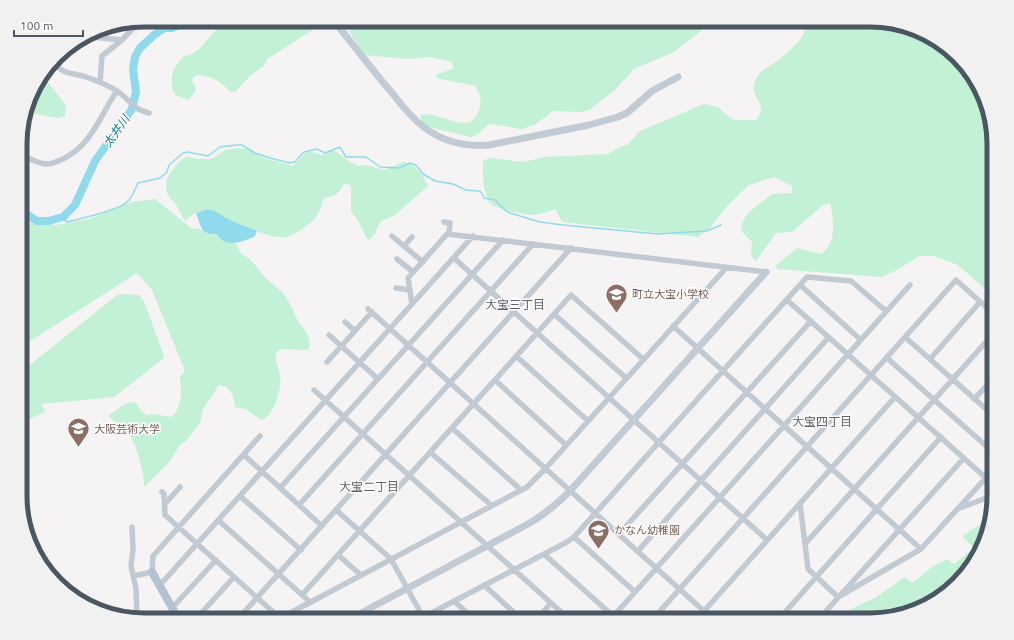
<svg xmlns="http://www.w3.org/2000/svg" width="1014" height="640" font-family="Ubuntu,'Noto Sans JP',sans-serif">
	<style>
		.green { fill: #c3f1d5 }
		.water { fill: #90daee }
		.lines { fill: none; stroke-linecap: round; stroke-linejoin: round }
		.stream { stroke: #90daee; stroke-width: 1.5 }
		.river { stroke: #90daee; stroke-width: 8 }
		.street { stroke: #c1cad2; stroke-width: 5.5 }
		.secondary { stroke: #c1cbd6; stroke-width: 7 }
		.primary { stroke: #b3c2d1; stroke-width: 8 }
		.labels { text-anchor: middle; dominant-baseline: central; stroke-width: 3; stroke-linejoin: round; paint-order: stroke }
		.education-label { font-size: 11px; fill: #785e54; stroke: #fff; text-anchor: start }
		.water-label { font-size: 12px; font-style: italic; fill: #0c7c9b; stroke: #fff }
		.neighbourhood-label { font-size: 12px; fill: #5f6368; stroke: #fff }
		.rim { fill: none; stroke: #4a5661; stroke-width: 5 }
	</style>
	<rect width="100%" height="100%" fill="#f5f3f3"/>
	<path class="green" d="M227 20H326V23L325 26 314 29 267 59 264 66 251 75 235 92H231C227 89 224 85 219 82 215 78 196 71 193 78 190 88 204 85 188 100L175 95 172 88V78L174 68 184 56 190 55 199 49 222 23Z
		M342 20H549C560 27 562 26 574 20H715L674 52 634 69 614 91 589 110 582 112 553 111 536 124 522 129 489 124 478 134 471 137 428 127 422 122 420 115C435 111 457 127 469 122 475 120 478 112 480 107 482 100 479 92 475 86L436 78V75L454 68 451 62 431 57 408 59 364 55Z
		M808 20H870L910 27 939 41 977 82 994 136V297L958 265 934 256H920L895 271 881 277 778 269 775 266 797 248 821 254C837 242 834 220 830 203L823 205 792 232 776 233 756 261 751 256 752 242 742 232 741 225 748 213 772 194 792 193V186L774 177 749 185 728 205 710 228 698 237 562 222 555 209C549 211 541 214 534 215 527 215 494 209 490 203 482 191 483 175 483 161L489 158 524 162 544 157 608 154 620 147 627 145 640 131 704 104 718 107 729 117 735 120H756C771 104 748 98 755 81 759 70 769 67 777 61 786 54 798 44 803 35 805 30 806 25 808 20Z
		M43 76 66 105 65 116 58 118 26 112 30 98Z
		M237 148 248 149 264 158 293 166 308 151 322 155 332 151H335L350 162 359 166 366 165 384 170 403 162 410 164 421 173 428 186 395 215 382 221 379 224 375 234 369 240 366 238 360 224 351 211V186L347 184H344C337 195 336 196 324 198 318 215 317 219 302 229 297 232 291 236 286 237 273 240 237 224 225 218 219 214 213 210 206 210 198 210 189 216 185 222 182 215 179 208 174 202 172 200 169 198 168 195 161 179 174 165 187 156L196 159H211L214 158 225 150Z
		M155 199 191 228 203 230 209 234H216L224 241 235 242 241 254C252 258 258 270 266 278 270 283 277 287 282 292 289 300 292 309 297 319 303 328 312 336 309 349 301 352 284 346 278 351 272 356 279 368 280 374 282 388 275 416 261 420L246 409 235 407C234 397 231 386 219 385L203 409 200 423 186 441 180 445 170 461 144 487C145 477 137 446 131 438 126 429 116 423 108 416L125 404 135 402 141 410 146 415 154 414 171 417C182 410 182 388 180 377L185 371 152 290 137 273 21 347V218L32 223 56 225 89 219 132 202Z
		M127 294 139 295 144 301 164 356 163 359 114 397 42 404 45 412 21 423V380L29 377 26 368 117 295Z
		M983 523 986 528 973 565 932 603 878 620H843L849 610 875 598 905 577 912 583 932 567 947 559 954 564 974 548 962 536Z"/>
	<path class="water" d="M205 210C214 209 219 214 226 218 236 223 247 227 257 231L255 236C247 240 233 246 223 241 221 239 218 236 216 234 201 235 201 226 196 213Z"/>
	<g class="lines">
		<path class="stream" d="M63 217 67 222C79 219 120 210 127 202 132 198 135 189 138 183L160 178 167 172 169 165 183 153 187 152 208 156 220 147 237 145H242L255 153 270 158 290 163 295 162 304 152 317 149 325 153 340 147 346 157H366L380 167 399 168 410 163 417 166 423 174 435 181 453 184 466 190 478 191 481 192 484 198 495 200 505 210 510 213 540 222 563 225 658 234 707 231 721 225"/>
		<path class="river" d="M21 211 37 221H48L63 217 75 205 95 161 132 109 136 92 133 69 135 57 140 48 154 35 165 28H172L183 24 189 20"/>
		<path class="street" d="M83 38 91 39 92 37 122 40
			M53 62C65 75 68 72 83 76 95 80 107 84 117 91 132 101 130 108 149 113
			M100 82 102 56 122 40 140 21
			M21 155C29 158 39 164 47 164 53 164 60 160 65 158 93 143 100 115 117 91
			M444 222 450 223 449 234
			M392 236 423 262
			M404 246 412 237
			M454 258 767 540
			M397 259 413 272
			M800 285 861 340
			M396 288 410 290
			M787 300 986 478
			M412 304 408 278 447 234 766 272
			M368 309 704 611
			M554 314 626 378
			M345 322 355 331
			M673 326 921 549
			M329 335 378 379
			M905 337 994 416
			M516 356 588 421
			M887 358 994 453
			M930 359 980 302
			M327 362 372 312
			M495 380 566 445
			M314 390 570 620
			M974 399 994 378
			M452 428 521 490
			M430 452 491 505
			M244 455 322 526
			M280 488 503 240
			M162 492 164 494 165 515 282 620
			M240 496 301 550
			M800 503 808 569 838 597 921 549 994 469
			M165 504 180 487
			M299 505 533 244
			M960 508 994 495
			M336 510 391 559 423 617 426 620
			M218 520 310 602
			M132 527 133 549 131 566 136 589 137 619
			M619 534 811 321
			M574 537 635 592
			M805 544 994 333
			M638 551 829 337
			M544 554 613 616
			M338 555 361 575
			M133 576 152 572 153 556 260 436
			M160 585 473 236
			M484 585 522 620
			M302 595 571 295 643 359
			M454 601 475 620
			M172 608 216 560
			M359 615 366 620
			M195 620 234 577
			M237 620 571 248
			M277 620 527 487 545 469 726 268
			M418 620 567 542 574 537 807 277 851 281 886 311
			M536 620 551 603
			M610 620 910 285
			M652 620 956 280 994 314
			M696 620 895 397
			M778 620 941 437
			M818 620 964 458"/>
		<path class="secondary" d="M333 20C353 44 372 70 393 94 402 106 413 119 425 128 444 142 466 147 489 145L589 125 618 117 627 113 652 91 678 77
			M348 620 528 524C544 515 557 504 570 491L766 272"/>
		<path class="primary" d="M152 572 179 620"/>
	</g>
	<defs>
		<symbol id="school-pin" viewBox="-11 -11 22 30"><path d="M0 17L-7.5 6A9.5 9.5 0 1 1 7.5 6Z" fill="#8d6e63" stroke="#fff"/><path d="M0-5L7-2L0 1L-7-2ZM-4 1L0 2.5L4 1V4Q0 6-4 4Z" fill="#fff"/></symbol>
		<symbol id="university-pin" viewBox="-11 -11 22 30"><path d="M0 17L-7.5 6A9.5 9.5 0 1 1 7.5 6Z" fill="#8d6e63" stroke="#fff"/><path d="M0-5L7-2L0 1L-7-2ZM-4 1L0 2.5L4 1V4Q0 6-4 4Z" fill="#fff"/></symbol>
	</defs>
	<g fill-rule="evenodd">
		<use href="#school-pin" x="604" y="282" width="25" height="34"/>
		<use href="#university-pin" x="66" y="416" width="25" height="34"/>
		<use href="#school-pin" x="586" y="518" width="25" height="34"/>
	</g>
	<g class="labels">
		<g class="education-label">
			<text x="632" y="294">町立大宝小学校</text>
			<text x="94" y="429">大阪芸術大学</text>
			<text x="614" y="530">かなん幼稚園</text>
		</g>
		<g class="water-label">
			<text transform="translate(116 131) rotate(-55)">太井川</text>
		</g>
		<g class="neighbourhood-label">
			<text x="515" y="304">大宝三丁目</text>
			<text x="822" y="421">大宝四丁目</text>
			<text x="369" y="486">大宝二丁目</text>
		</g>
	</g>
	<path d="M0 0H1014V640H0ZM144 27H870A117 117 0 0 1 987 144V496A117 117 0 0 1 870 613H144A117 117 0 0 1 27 496V144A117 117 0 0 1 144 27Z" fill="#f1f1f2" fill-rule="evenodd"/>
	<path class="rim" d="M144 27H870A117 117 0 0 1 987 144V496A117 117 0 0 1 870 613H144A117 117 0 0 1 27 496V144A117 117 0 0 1 144 27Z"/>
	<path d="M14 30v6h69v-6" fill="none" stroke="#4a5661" stroke-width="2"/>
	<text x="20" y="30" font-size="12" fill="#4a5661" stroke="#ffffff" stroke-width="3" paint-order="stroke">100 m</text>
</svg>
